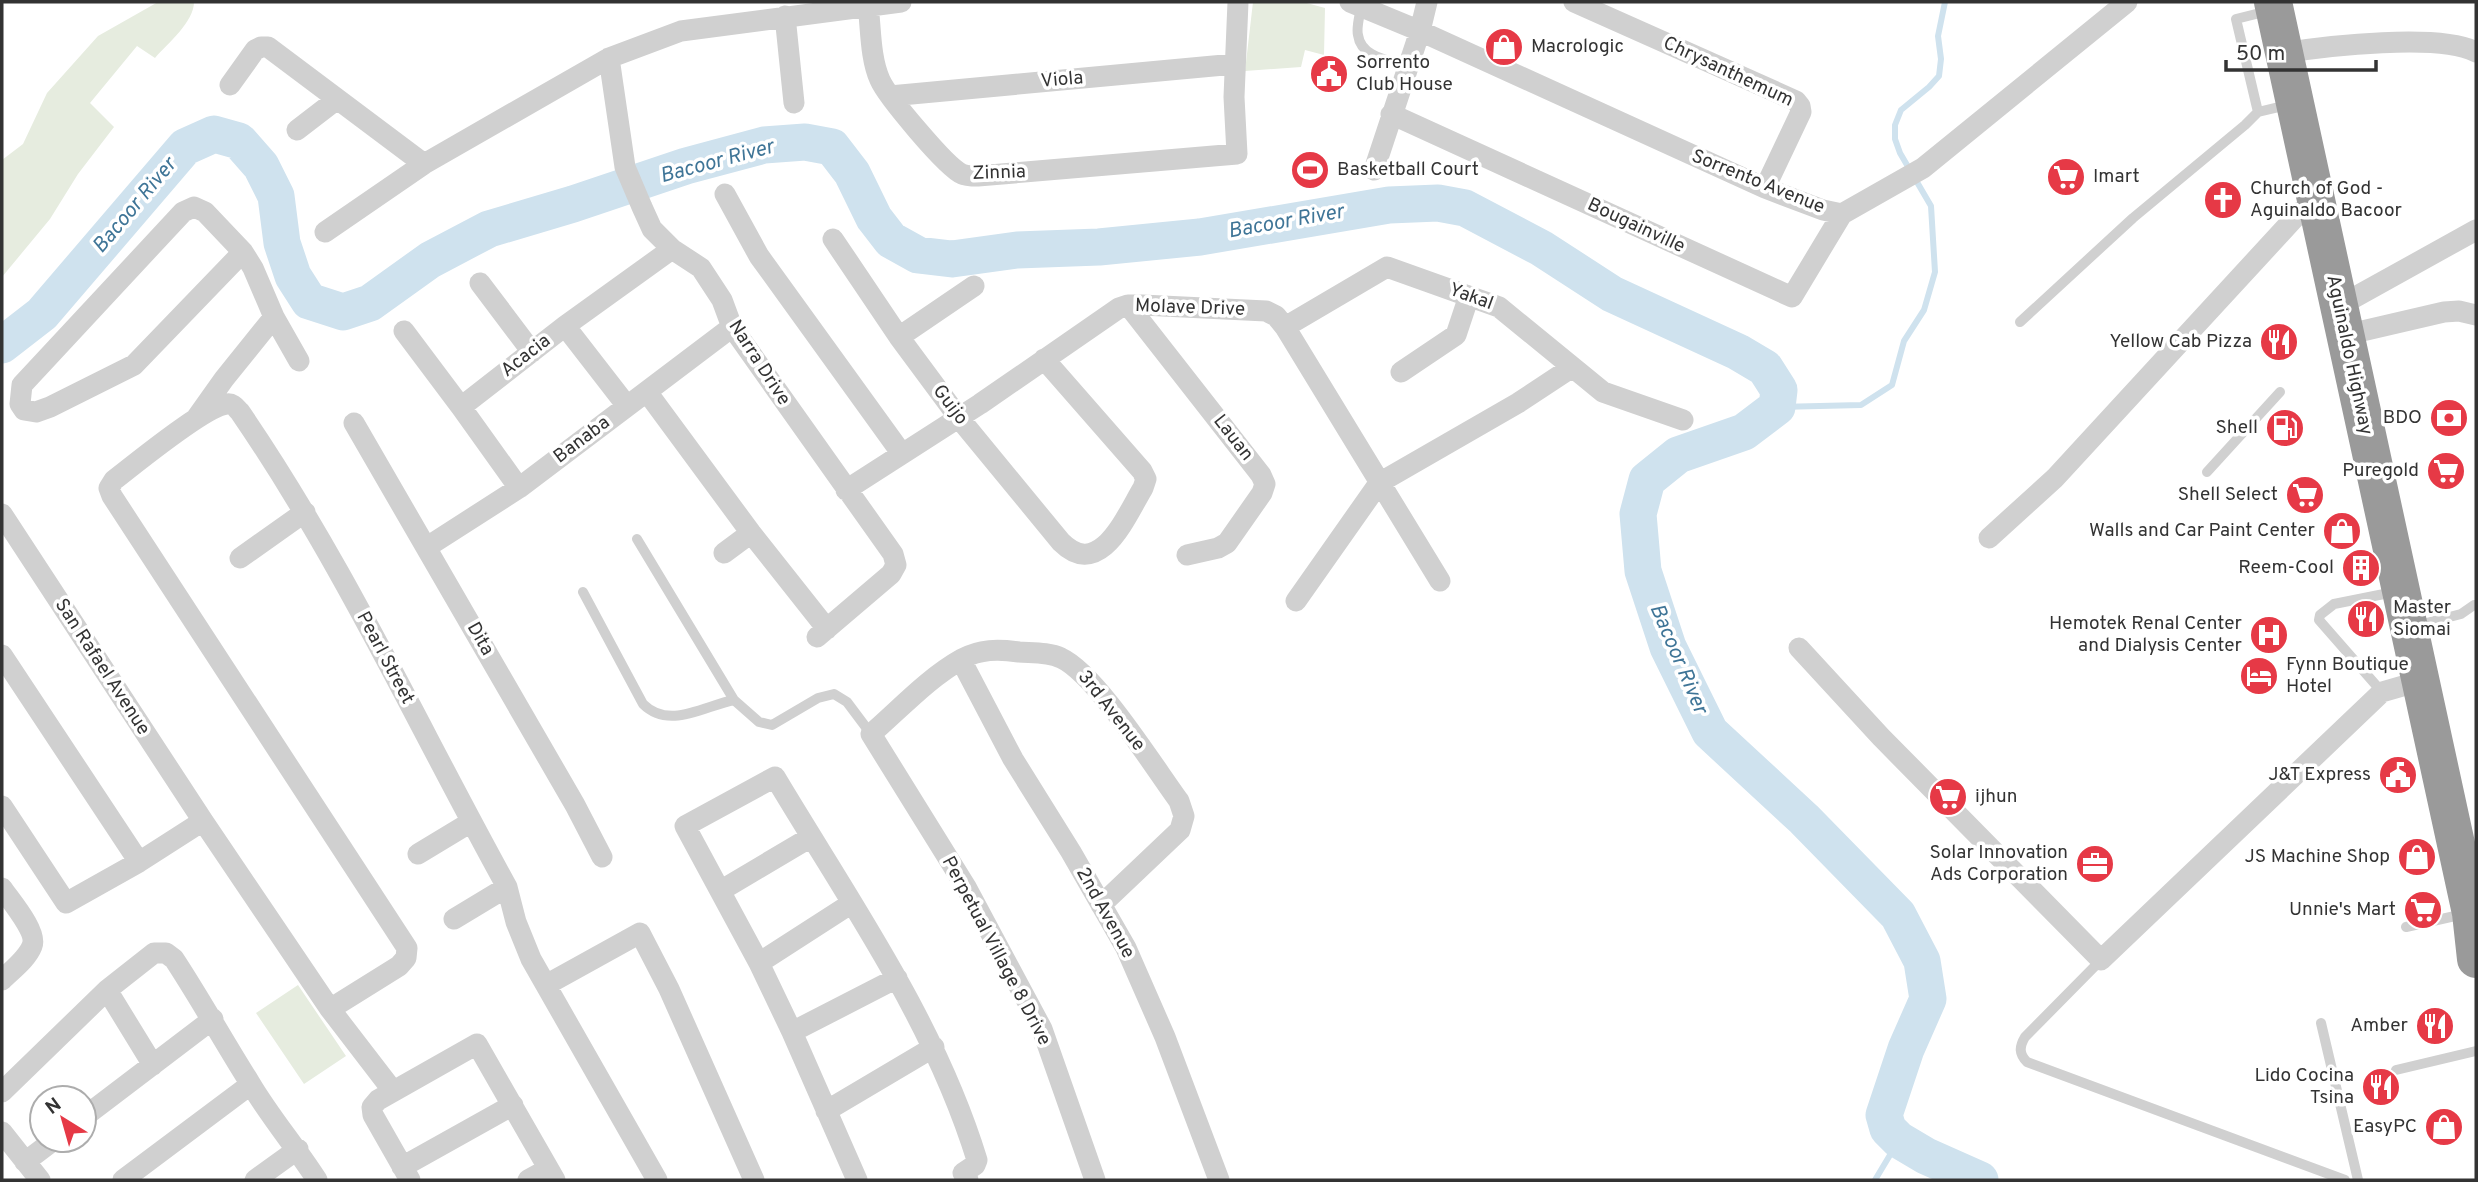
<svg xmlns="http://www.w3.org/2000/svg" width="2478" height="1182" font-family="Overpass,sans-serif">
	<style>
		.green { fill: #e6ecdf }
		.lines { fill: none; stroke-linecap: round; stroke-linejoin: round }
		.stream { stroke: #cfe2ee; stroke-width: 6 }
		.river { stroke: #cfe2ee; stroke-width: 37 }
		.lane { stroke: #d0d0d0; stroke-width: 10 }
		.street { stroke: #d0d0d0; stroke-width: 21 }
		.highway { stroke: #9a9a9a; stroke-width: 38 }
		.labels { text-anchor: middle; dominant-baseline: central; stroke-width: 7; stroke-linejoin: round; paint-order: stroke }
		.poi-label { font-size: 19px; fill: #333; stroke: #fff; text-anchor: end }
		.street-label { font-size: 19px; fill: #333; stroke: #fff }
		.water-label { font-size: 21px; font-style: italic; fill: #3f7597; stroke: #fff }
	</style>
	<rect width="100%" height="100%" fill="#fff"/>
	<path class="green" d="M158 2H194C194 22 168 43 155 58L137 46 90 103 114 127 78 174 50 219 2 277V160L23 144 47 93 98 36Z
		M1253 2H1303L1325 8 1324 55 1305 50 1301 67 1245 71Z
		M298 985 346 1056 304 1084 256 1013Z"/>
	<g class="lines">
		<path class="stream" d="M1777 407 1861 405 1892 385 1904 341 1924 310 1935 272 1931 206 1900 153 1895 139V125L1901 110 1929 87 1939 76 1941 59 1938 36 1945 2
			M1875 1180 1899 1140"/>
		<path class="river" d="M2 345 42 314 185 147 214 134 239 141 261 166 276 196 282 243 293 276 309 301 343 312 370 303 430 260 489 229 573 204 686 166 764 145 805 142 832 147 852 173 874 218 891 240 918 255 952 259 1017 250 1099 247 1200 237 1389 205 1438 203 1465 208 1541 248 1612 294 1738 352 1765 368 1779 390 1777 407 1744 432 1678 455 1647 480 1638 514 1643 571 1668 647 1710 732 1804 819 1898 915 1922 961 1928 999 1906 1049 1884 1115 1888 1129 1899 1140 1926 1156 1980 1180"/>
		<path class="lane" d="M1361 7C1360 15 1356 27 1358 35 1361 58 1390 60 1408 66
			M2268 11 2236 19 2258 112 2287 105
			M2020 322 2133 218 2245 125 2258 112
			M2207 472 2280 392
			M637 539 734 700
			M583 592 643 704C669 730 704 706 734 700L759 722 772 725 818 698 834 694 847 702 871 734
			M2415 626 2461 614 2474 605
			M2382 692 2319 620 2320 615 2334 604 2394 592
			M2406 927 2464 914
			M2101 960 2025 1037C2019 1047 2019 1054 2027 1062L2345 1180
			M2321 1023 2358 1180
			M2396 1070 2476 1051"/>
		<path class="street" d="M1350 2 1420 31 1765 188 1823 210 1842 214 1923 168 2127 2
			M1574 2 1796 101 1800 106 1801 112 1765 188
			M868 5C871 28 870 58 880 80 887 96 946 167 962 174 966 176 973 176 978 176L1237 154 1234 97 1238 2
			M785 16 794 103
			M2284 53C2326 46 2440 33 2476 52
			M609 58 625 167 642 207 652 229 672 249 701 268 722 300 732 327 893 554 896 565 891 574 817 637
			M230 85 255 50 261 47H268L424 164
			M890 96 1235 64
			M1391 114 1792 297 1842 214
			M297 130 336 100
			M1374 170 1420 31 1427 2
			M725 194 759 256 902 454
			M325 232 424 164 609 58 681 31 901 2
			M833 239 899 337 959 418 1061 542C1100 581 1126 516 1143 488L1146 479 1142 471 1044 359
			M243 252 134 365 50 407 36 412 24 410 20 404 22 385 183 212 194 207 205 212 243 252 253 268 274 317 299 361
			M480 283 532 352
			M1128 305 1261 475 1265 484 1262 493 1227 543 1218 548 1187 555
			M2339 306 2476 230
			M565 326 627 406
			M1285 327 1387 267 1499 307 1603 392 1683 420
			M404 331 461 407
			M2345 335 2444 312 2459 311 2476 315
			M899 337 974 286
			M1401 372 1456 335 1469 296
			M647 392 751 533 827 629
			M197 417 224 379 274 317
			M354 423 575 805 602 857
			M519 488 461 407 565 326 672 249
			M846 490 980 404 1119 308 1128 305H1142L1266 311 1276 316 1285 327 1440 581
			M2 514 203 821 330 1009
			M1989 538 2055 478 2300 212 2318 208
			M427 547 519 488 732 327
			M724 553 751 533
			M240 558 305 512
			M1296 601 1379 483 1518 403 1571 368
			M1799 648 1881 737 2101 960 2382 692 2420 681
			M2 655 139 862
			M961 660 1013 759 1071 852 1126 948 1165 1037 1219 1180
			M2 806 66 903 139 862 203 821
			M418 854 471 822
			M2 888C10 900 38 932 32 946 27 959 12 970 2 980
			M720 891 811 837
			M454 919 507 887
			M759 963 852 903
			M546 985 640 933 669 989 754 1180
			M107 990 153 1065
			M792 1032 897 978
			M393 1091 330 1009 399 966 406 958 407 948 112 496 109 488 114 480C135 464 205 406 227 404 233 403 236 408 240 412 343 562 419 728 507 887L516 922 531 959 657 1180
			M2 1092 107 990 154 953H166L174 959C201 1000 224 1042 250 1083 270 1117 296 1147 317 1180
			M826 1111 934 1047
			M84 1117 213 1019
			M2 1132 40 1180
			M25 1162 54 1140
			M402 1167 513 1105
			M123 1180 250 1085
			M255 1180 298 1149
			M410 1180 373 1115 372 1107 378 1100 477 1044 555 1180
			M528 1180 548 1169
			M857 1180 792 1032 759 963 685 826 775 777C849 901 934 1020 977 1160L975 1165 963 1173 968 1180
			M1095 1180 1042 1029 966 887 871 734C899 710 928 678 962 659 980 649 998 649 1019 652 1032 653 1049 652 1061 658 1096 674 1154 767 1179 801L1184 816 1180 830 1101 905"/>
		<path class="highway" d="M2273 2 2471 913 2476 959"/>
	</g>
	<defs>
		<symbol id="shop-disc" viewBox="-11 -11 22 22"><circle r="9.5" fill="#e63946" stroke="#fff"/><path d="M-5-2.5h2.3a2.7 3.5 0 0 1 5.4 0H5L5.5 6h-11ZM-1.5-2.5h3a1.5 2.3 0 0 0-3 0Z" fill="#fff"/></symbol>
		<symbol id="civic-disc" viewBox="-11 -11 22 22"><circle r="9.5" fill="#e63946" stroke="#fff"/><path d="M-.6-6.5H3V-4.5H.6V-3L4-1V1h2V6H-6V1h2V-1L-.6-3ZM-1.2 2.5V6h2.4V2.5Z" fill="#fff"/></symbol>
		<symbol id="stadium-disc" viewBox="-11 -11 22 22"><circle r="9.5" fill="#e63946" stroke="#fff"/><path d="M0-5a6.5 5 0 1 0 0 10a6.5 5 0 1 0 0-10ZM-3.5-1.8h7v3.6h-7Z" fill="#fff"/></symbol>
		<symbol id="supermarket-disc" viewBox="-11 -11 22 22"><circle r="9.5" fill="#e63946" stroke="#fff"/><path d="M-6-5.5h2.5l.6 2H6L4.5 2H-2.5L-4.4-4H-6ZM-1.5 3.2a1.3 1.3 0 1 0 .1 0ZM3 3.2a1.3 1.3 0 1 0 .1 0Z" fill="#fff"/></symbol>
		<symbol id="church-disc" viewBox="-11 -11 22 22"><circle r="9.5" fill="#e63946" stroke="#fff"/><path d="M-1.2-6h2.4v3.5h3.3v2.4h-3.3V6h-2.4V-.1h-3.3v-2.4h3.3Z" fill="#fff"/></symbol>
		<symbol id="restaurant-disc" viewBox="-11 -11 22 22"><circle r="9.5" fill="#e63946" stroke="#fff"/><path d="M-5-6h1v4h1v-4h1v4h1v-4h1v5L-1.5 .5V6h-2V.5L-5-1ZM5-6V6H3V1.5H1.5Q1.5-4 5-6Z" fill="#fff"/></symbol>
		<symbol id="bank-disc" viewBox="-11 -11 22 22"><circle r="9.5" fill="#e63946" stroke="#fff"/><path d="M-6-4H6V4H-6ZM0-2.3a2.3 2.3 0 1 0 0 4.6a2.3 2.3 0 1 0 0-4.6Z" fill="#fff"/></symbol>
		<symbol id="fuel-disc" viewBox="-11 -11 22 22"><circle r="9.5" fill="#e63946" stroke="#fff"/><path d="M-5.5-6h7V0h2V4h1.3V-2.5L3-4.5l.8-.8L6-3V5H2.5V1h-1V6h-7ZM-4.2-4.7v3.2H.2V-4.7Z" fill="#fff"/></symbol>
		<symbol id="building-disc" viewBox="-11 -11 22 22"><circle r="9.5" fill="#e63946" stroke="#fff"/><path d="M-4-6H4V6H1V3H-1V6H-4ZM-2.5-4.3h1.7v1.8h-1.7ZM.8-4.3h1.7v1.8H.8ZM-2.5-1h1.7V.8h-1.7ZM.8-1h1.7V.8H.8Z" fill="#fff"/></symbol>
		<symbol id="hospital-disc" viewBox="-11 -11 22 22"><circle r="9.5" fill="#e63946" stroke="#fff"/><path d="M-5-5h3v3.5h4V-5h3V5h-3V1.5h-4V5h-3Z" fill="#fff"/></symbol>
		<symbol id="hotel-disc" viewBox="-11 -11 22 22"><circle r="9.5" fill="#e63946" stroke="#fff"/><path d="M-6-4.5h1.5V1H6V5H4.5V3h-9V5H-6ZM-4 0a1.8 1.8 0 1 1 3.6 0ZM.5 0V-2.5h3Q6-2.5 6 0Z" fill="#fff"/></symbol>
		<symbol id="office-disc" viewBox="-11 -11 22 22"><circle r="9.5" fill="#e63946" stroke="#fff"/><path d="M-6-3h4V-5.5h4V-3h4V5H-6ZM-1-4.5V-3h2v-1.5ZM-6 0V1H6V0Z" fill="#fff"/></symbol>
	</defs>
	<g fill-rule="evenodd">
		<use href="#shop-disc" x="1482" y="25" width="44" height="44"/>
		<use href="#civic-disc" x="1307" y="52" width="44" height="44"/>
		<use href="#stadium-disc" x="1288" y="148" width="44" height="44"/>
		<use href="#supermarket-disc" x="2044" y="155" width="44" height="44"/>
		<use href="#church-disc" x="2201" y="178" width="44" height="44"/>
		<use href="#restaurant-disc" x="2257" y="320" width="44" height="44"/>
		<use href="#bank-disc" x="2427" y="396" width="44" height="44"/>
		<use href="#fuel-disc" x="2263" y="406" width="44" height="44"/>
		<use href="#supermarket-disc" x="2424" y="449" width="44" height="44"/>
		<use href="#supermarket-disc" x="2283" y="473" width="44" height="44"/>
		<use href="#shop-disc" x="2320" y="509" width="44" height="44"/>
		<use href="#building-disc" x="2339" y="546" width="44" height="44"/>
		<use href="#restaurant-disc" x="2344" y="597" width="44" height="44"/>
		<use href="#hospital-disc" x="2247" y="613" width="44" height="44"/>
		<use href="#hotel-disc" x="2237" y="654" width="44" height="44"/>
		<use href="#civic-disc" x="2376" y="753" width="44" height="44"/>
		<use href="#supermarket-disc" x="1926" y="775" width="44" height="44"/>
		<use href="#shop-disc" x="2395" y="835" width="44" height="44"/>
		<use href="#office-disc" x="2073" y="842" width="44" height="44"/>
		<use href="#supermarket-disc" x="2401" y="888" width="44" height="44"/>
		<use href="#restaurant-disc" x="2413" y="1004" width="44" height="44"/>
		<use href="#restaurant-disc" x="2359" y="1065" width="44" height="44"/>
		<use href="#shop-disc" x="2422" y="1105" width="44" height="44"/>
	</g>
	<g class="labels">
		<g class="poi-label">
			<text x="1531" y="47" text-anchor="start">Macrologic</text>
			<text x="1356" y="63" text-anchor="start">Sorrento<tspan x="1356" dy="22">Club House</tspan></text>
			<text x="1337" y="170" text-anchor="start">Basketball Court</text>
			<text x="2093" y="177" text-anchor="start">Imart</text>
			<text x="2250" y="189" text-anchor="start">Church of God -<tspan x="2250" dy="22">Aguinaldo Bacoor</tspan></text>
			<text x="2252" y="342">Yellow Cab Pizza</text>
			<text x="2422" y="418">BDO</text>
			<text x="2258" y="428">Shell</text>
			<text x="2419" y="471">Puregold</text>
			<text x="2278" y="495">Shell Select</text>
			<text x="2315" y="531">Walls and Car Paint Center</text>
			<text x="2334" y="568">Reem-Cool</text>
			<text x="2393" y="608" text-anchor="start">Master<tspan x="2393" dy="22">Siomai</tspan></text>
			<text x="2242" y="624">Hemotek Renal Center<tspan x="2242" dy="22">and Dialysis Center</tspan></text>
			<text x="2286" y="665" text-anchor="start">Fynn Boutique<tspan x="2286" dy="22">Hotel</tspan></text>
			<text x="2371" y="775">J&amp;T Express</text>
			<text x="1975" y="797" text-anchor="start">ijhun</text>
			<text x="2068" y="853">Solar Innovation<tspan x="2068" dy="22">Ads Corporation</tspan></text>
			<text x="2390" y="857">JS Machine Shop</text>
			<text x="2396" y="910">Unnie's Mart</text>
			<text x="2408" y="1026">Amber</text>
			<text x="2354" y="1076">Lido Cocina<tspan x="2354" dy="22">Tsina</tspan></text>
			<text x="2417" y="1127">EasyPC</text>
		</g>
		<g class="street-label">
			<text transform="translate(1728 72) rotate(25)">Chrysanthemum</text>
			<text transform="translate(1062 80) rotate(-5)">Viola</text>
			<text transform="translate(999 173) rotate(-2)">Zinnia</text>
			<text transform="translate(1758 182) rotate(22)">Sorrento Avenue</text>
			<text transform="translate(1636 226) rotate(25)">Bougainville</text>
			<text transform="translate(1471 297) rotate(20)">Yakal</text>
			<text transform="translate(1190 308) rotate(2)">Molave Drive</text>
			<text transform="translate(2349 355) rotate(78)">Aguinaldo Highway</text>
			<text transform="translate(526 356) rotate(-38)">Acacia</text>
			<text transform="translate(759 363) rotate(57)">Narra Drive</text>
			<text transform="translate(950 405) rotate(53)">Guijo</text>
			<text transform="translate(1233 438) rotate(52)">Lauan</text>
			<text transform="translate(582 440) rotate(-37)">Banaba</text>
			<text transform="translate(480 639) rotate(60)">Dita</text>
			<text transform="translate(385 658) rotate(62)">Pearl Street</text>
			<text transform="translate(102 667) rotate(57)">San Rafael Avenue</text>
			<text transform="translate(1111 711) rotate(52)">3rd Avenue</text>
			<text transform="translate(1105 913) rotate(61)">2nd Avenue</text>
			<text transform="translate(996 951) rotate(62)">Perpetual Village 8 Drive</text>
		</g>
		<g class="water-label">
			<text transform="translate(717 162) rotate(-15)">Bacoor River</text>
			<text transform="translate(135 206) rotate(-50)">Bacoor River</text>
			<text transform="translate(1286 222) rotate(-10)">Bacoor River</text>
			<text transform="translate(1678 659) rotate(67)">Bacoor River</text>
		</g>
	</g>
	<rect width="2478" height="1182" fill="none" stroke="#333333" stroke-width="7"/>
	<g transform="translate(63 1119) rotate(323)"><circle r="33" fill="#ffffff" stroke="#adadad" stroke-width="2"/>
	<path d="M0-5L12 26L0 18L-12 26Z" fill="#e63946"/>
	<text y="-10" font-size="19" font-weight="bold" text-anchor="middle" fill="#333333">N</text>
	</g>
	<path d="M2226 60v10h150v-10" fill="none" stroke="#333333" stroke-width="3.5"/>
	<text x="2236" y="60" font-size="21" fill="#333333" stroke="#ffffff" stroke-width="5" paint-order="stroke">50 m</text>
</svg>
